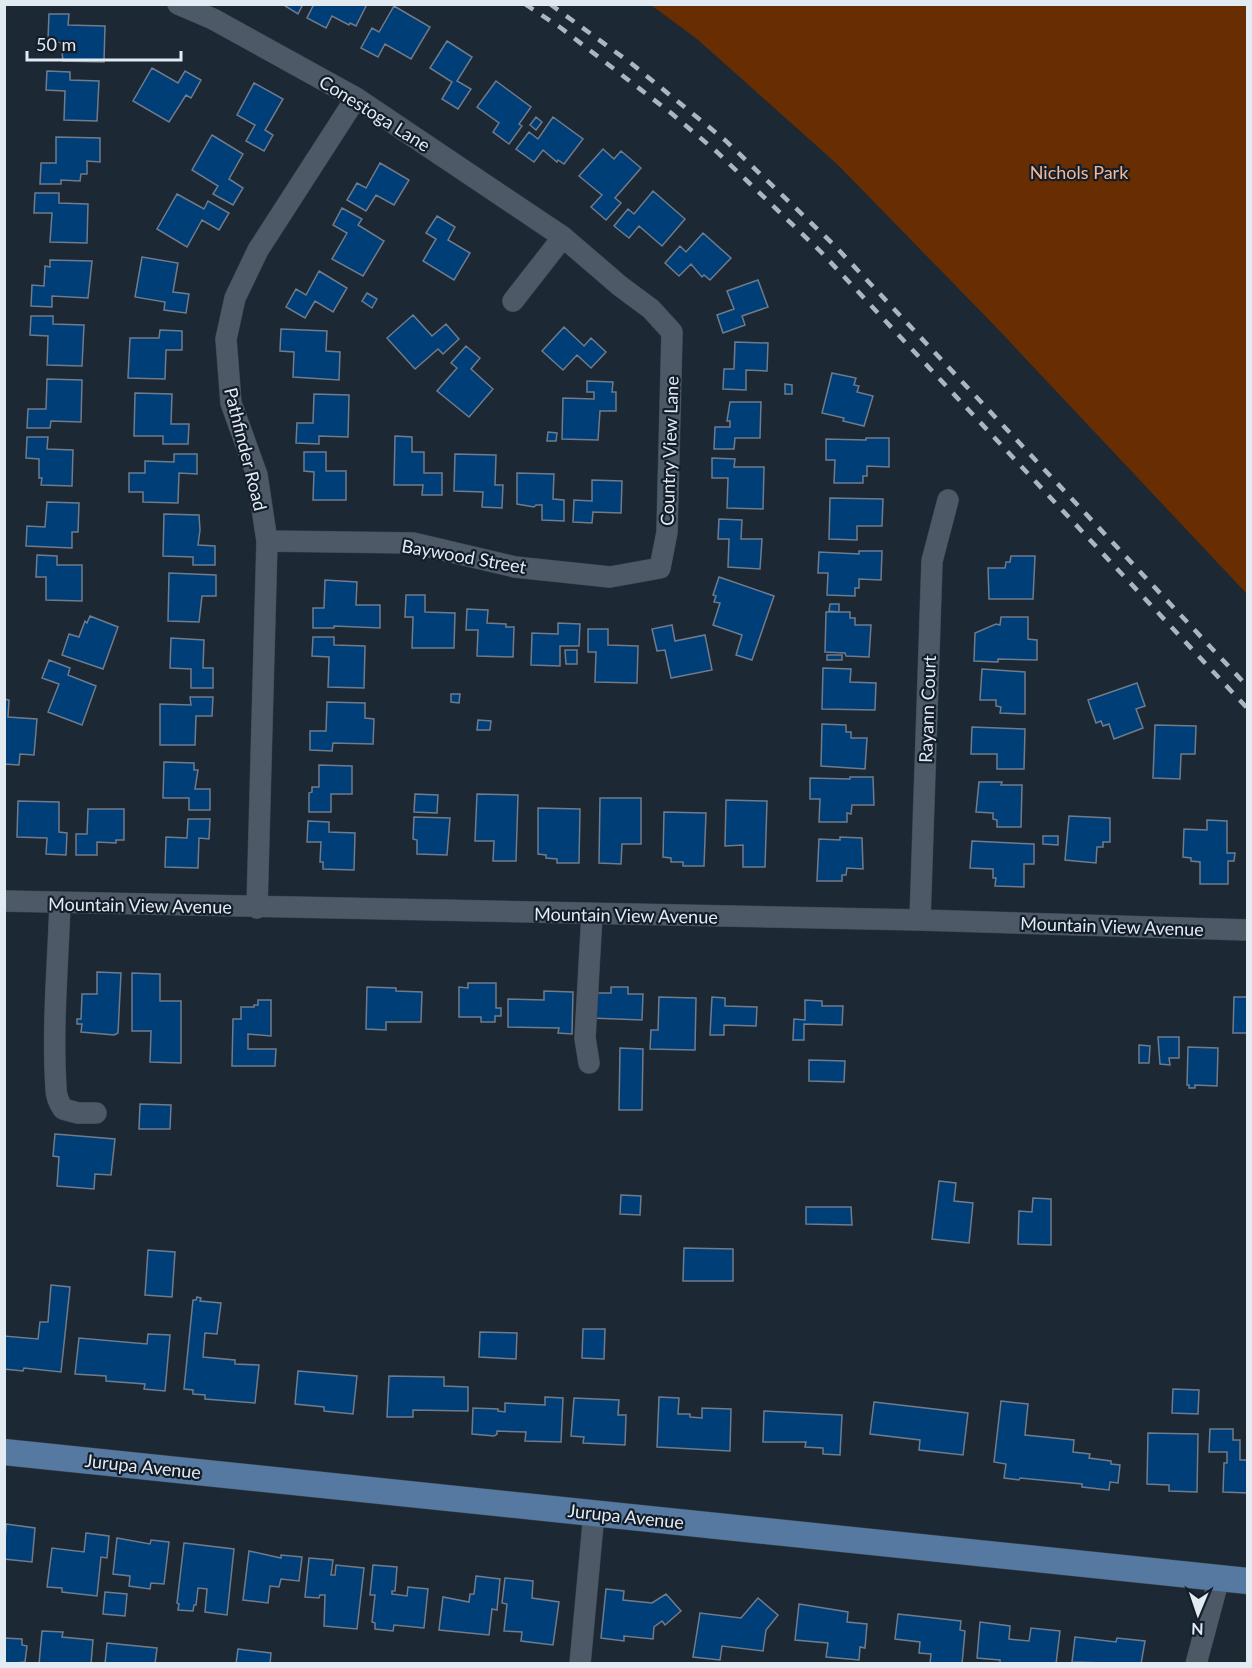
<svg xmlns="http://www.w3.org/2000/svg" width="1252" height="1668" font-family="Lato,sans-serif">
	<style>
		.green { fill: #682d00 }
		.building { fill: #003e77; stroke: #6f7b8b; stroke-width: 1.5 }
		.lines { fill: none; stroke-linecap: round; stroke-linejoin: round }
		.minor-casing { stroke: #3c454f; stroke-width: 22 }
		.major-casing { stroke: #3c454f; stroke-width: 27 }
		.minor { stroke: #4d5967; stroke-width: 21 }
		.major { stroke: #5579a1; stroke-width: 26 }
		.rail { stroke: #adb5bf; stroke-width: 4.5; stroke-dasharray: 10 10; stroke-linecap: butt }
		.labels { text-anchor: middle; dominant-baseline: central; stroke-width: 4.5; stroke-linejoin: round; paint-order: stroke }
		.street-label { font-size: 18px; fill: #e2eaf2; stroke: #141e2b }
		.park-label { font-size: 18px; fill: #f5b795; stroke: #141e2b }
	</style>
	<rect width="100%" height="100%" fill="#1d2835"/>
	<path class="green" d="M651 5H1247V594L994 325 837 164 697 39Z"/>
	<path class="building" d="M282 4H303L298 14Z
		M314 4 326 5 367 4 356 26 350 23 349 25 332 16 326 28 307 18Z
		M394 6 430 27 411 59 385 44 378 57 361 48 372 28 379 32Z
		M49 14H69L68 25 105 26 104 62 63 61 61 43 48 39Z
		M447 41 472 57 457 81 471 89 458 109 442 99 452 82 430 68Z
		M152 68 178 83 185 71 201 80 191 98 186 95 169 122 133 101Z
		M47 71 70 72V80L99 81 97 121 64 120 65 91 46 90Z
		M496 81 531 107 519 124 522 126 509 144 493 132 499 123 477 107Z
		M254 83 283 99 265 130 273 135 264 151 246 141 255 125 237 115Z
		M536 117 542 122 536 130 530 125Z
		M553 117 583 139 564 164 558 160 557 162 543 150 534 162 516 149 529 132 538 139Z
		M212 135 243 154 229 179 243 188 233 205 213 194 218 186 192 170Z
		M56 137 100 138V162L87 161V174H81L80 181 61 180V184H40L41 163H56Z
		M603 149 614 159 621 151 641 168 615 198 621 203 606 220 591 207 602 195 579 176Z
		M380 163 409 180 394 205 376 195 366 211 347 200 357 183 366 188Z
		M653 191 685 219 662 246 639 226 629 238 614 226 628 209 634 214Z
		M35 193H59V203L88 204 87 243 50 242 52 213H34Z
		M177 194 204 209 208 201 229 213 219 230 202 220 187 247 157 229Z
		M342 208 362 219 358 225 384 241 363 276 332 259 347 233 333 225Z
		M437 216 455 227 448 240 470 253 454 280 423 261 436 239 426 233Z
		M703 233 731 258 710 280 704 275 702 277 691 264 679 276 665 263 680 246 686 252Z
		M142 257 178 263 173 292 189 294 186 313 164 310 165 302 135 297Z
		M50 260 92 261 88 298 52 296V307L31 306 32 285 44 286 45 266 50 267Z
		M319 271 347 288 333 312 315 301 305 318 286 307 296 289 306 295Z
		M758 280 768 307 742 316 745 325 723 333 717 315 734 309 727 291Z
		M367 293 377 299 372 308 362 301Z
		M413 315 432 336 446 324 459 339 443 354 438 349 415 369 387 338Z
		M31 316H53V324L84 325 82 366 47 365 48 336 30 335Z
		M564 327 584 346 591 338 606 352 591 368 577 355 563 370 542 351Z
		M281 329 327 331 326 351 340 352 339 380 293 377 294 352 280 351Z
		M160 330 182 331V350H166L165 379 128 378 130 338H159Z
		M735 342 768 343 767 371 746 370V390L723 389 724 369H734Z
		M466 346 480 358 471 369 493 389 469 417 437 391 457 368 451 363Z
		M832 373 856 378 854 385 859 386 857 392 873 396 864 426 843 421 844 418 822 413Z
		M47 379 82 380 81 422 51 421 50 428H27L28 409H46Z
		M587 381 613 382 612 392H616V411H600L598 440 562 439 563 398 594 399V392H587Z
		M785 384 792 385V394H785Z
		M135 393 172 394 171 424H189L188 444H163V436H134Z
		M314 394 349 395 348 437 319 436V444L296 443 297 423H313Z
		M730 402H761L760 438H735L734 449H714L715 427H730V421H727Z
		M548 432 557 433 556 441H547Z
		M395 436 412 437V452H424V473H442V495H422L423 485H394Z
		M27 437H48L47 449 73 450 72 486 41 485 42 478H39V459L26 458Z
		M866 438H889V467L867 466V476H863V483H834L835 460H826V439L866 440Z
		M304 452H326V471H346V500H313L314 472 304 471Z
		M174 454H197V474L179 473 178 503 143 502V492H129V473H145V461L174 462Z
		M455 454 496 455 495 485H503L502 508 482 507 483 492 454 491Z
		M712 458 735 459 734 467H764L763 509 727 508 728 478H712Z
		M517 473 554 474 553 499 564 500V521L542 520V505H536L534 507 517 504Z
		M592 480 622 481 621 513 593 512 592 523 573 522 574 500 592 501Z
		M830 498 883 499 882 526H857V540L829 539Z
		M47 502 79 503 78 532H72V548L26 546 27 526 45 527Z
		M164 514 199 515 200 530 198 545 215 546V565H193V557L163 556Z
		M719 519 742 520 741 539H762L760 569 728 567 729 539H718Z
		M859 551H882L881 580 859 579V588H855V596L827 595 828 573H818L819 552 859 554Z
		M37 555 57 556V565H82V601L46 600V577H36Z
		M1011 556H1035L1033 599H989L988 568H1005L1006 562H1010Z
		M169 573 216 575V596H202L199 622 168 621Z
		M719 577 774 596 752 660 736 655 742 635 713 625 720 603 714 602 716 596 713 595Z
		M325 580 357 582 356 605H380V628L334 626V628H313V608H324Z
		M406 595H425V612L455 613 454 648H412L413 617H405Z
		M830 604H839V612L829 611Z
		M467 609 488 610 487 623 506 624V627H514L513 657 477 656 478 630H466Z
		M826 612H850V618H855V625H871L869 657 846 656 845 653 825 652Z
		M90 616 118 627 103 669 62 655 69 634 79 637 85 621 87 623Z
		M1001 617H1028V639L1037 640V660L998 659V662L974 661 975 633 996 624 1000 625Z
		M558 623 580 624 579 646H560V666L531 665 532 633 558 634Z
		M672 625 675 641 705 635 712 670 671 678 665 650 657 651 652 629Z
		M588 629H608V645L638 646 637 683 595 682 596 652H588Z
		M313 637H334V645L365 646 364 688 328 687 329 657 312 656Z
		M171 638 204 640 203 668H213V688H191V669L170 668Z
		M565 650H577V664H566Z
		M827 655H842V660H827Z
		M49 660 70 668 68 675 96 686 82 725 48 712 59 684 42 678Z
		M823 668 851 669 850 682 876 683 875 710 822 709Z
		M982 669 1025 672V714L1000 713 1001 707 996 706V700H980Z
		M1137 683 1145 706 1136 709 1143 728 1114 739 1109 724 1103 726 1101 721 1096 723 1088 700Z
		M451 694H460L459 703 451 702Z
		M190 697H213L212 716H196L195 745H160V704L191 705Z
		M4 699 9 700 8 717 37 719 34 755 20 754 19 765 4 764Z
		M327 702 365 703V718L374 719 373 744 333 743 332 751 310 750V731H326Z
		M478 720 491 721 490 730H477Z
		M822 724 846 725V732H851V738H867L865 769 821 766Z
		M1155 725 1196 726 1195 754H1181L1180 779 1153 778Z
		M972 727 1025 729 1024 769H997V754H971Z
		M164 762 194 763V770H198L195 789H210V810H189V798H163Z
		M319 765 352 766V794H331V812H309V793L312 792V787H319Z
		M850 777H873L874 805H852L851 814 847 813V822H819L820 799H810V778L850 779Z
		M979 782H1002L1001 785H1022L1021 827H997V820L993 819V813L976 812Z
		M415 794 438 795 437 813 414 812Z
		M477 794 518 795 516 861H493L494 841H475Z
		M600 798H641V844H622L621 864 599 863Z
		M726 800 767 801 765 867H743V845L725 846Z
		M18 801 59 802V832L67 833 66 855 46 854 47 838 17 837Z
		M538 808 580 809 579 863H557V859L546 858V855L538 854Z
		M88 809H124V840H116V843L97 842V855H76V834H87Z
		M664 812 706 813 704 866H683V862H671V858L663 857Z
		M1069 816 1110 818V842H1103V847H1097L1096 863 1065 860Z
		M414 817 450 818 447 855 417 854V840L413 839Z
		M188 819H210L209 839 199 838 198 868 165 867 166 837 187 838Z
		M1207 820 1227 821V853H1235L1234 861H1228V884H1200V862L1191 861V858L1183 857 1184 829 1207 830Z
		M308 821 329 822V832L355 833 354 870 323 869V862H320L321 842H307Z
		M1043 836H1058V845L1043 844Z
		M840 837 862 838 863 869 847 868 846 875H842V881H817L819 839 840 840Z
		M972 841 1034 844V864H1024V887L995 886 996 878H993V869L970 868Z
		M97 972 121 973 118 1033 114 1035 81 1032 82 1024H77V1019H81L82 994H97Z
		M132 973 160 974V1001H181V1063L150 1062 151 1031H132Z
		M468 983H496V1008H501V1016H495V1022H481V1017H459V987L468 988Z
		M367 987 396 988V991L422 992 421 1022H386V1030L366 1029Z
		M611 987H628V994H643L642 1020 591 1018 592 993H611Z
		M544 991 573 992 572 1034 558 1033 559 1028 508 1027V999L544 1000Z
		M659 997 696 998 695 1050 650 1049 651 1030H658Z
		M712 997 725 998V1006L757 1007 756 1026 724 1025V1035H710Z
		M1234 997H1248V1033H1233Z
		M258 1000H271V1036L248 1034V1049H276L275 1066H232L233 1019H241V1007H254V1005H258Z
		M805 1000 822 1001V1006H843L842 1025 804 1024V1040H793L794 1019 805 1020Z
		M1158 1037H1179V1058H1169L1170 1065 1160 1064Z
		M1139 1045 1150 1046 1149 1063H1139Z
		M1188 1047 1218 1048 1217 1086 1195 1085V1088H1189V1085H1187Z
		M620 1048 643 1049 642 1110H619Z
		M809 1060 845 1061 844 1082 809 1081Z
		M140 1104 171 1105 170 1129H139Z
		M55 1134 115 1139 111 1175 95 1174 94 1189 57 1186 59 1157 53 1156Z
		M939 1181 956 1183 954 1201 973 1203 969 1243 932 1239Z
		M621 1195 641 1196 640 1215 620 1214Z
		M1033 1198 1051 1199V1245L1018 1244 1019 1211 1032 1212Z
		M806 1207H851L852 1225 806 1224Z
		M684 1248 733 1249V1281H683Z
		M148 1250 175 1252 172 1297 145 1295Z
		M51 1285 70 1287 61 1372 24 1368 23 1371 4 1369V1336L38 1339 40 1322H48Z
		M197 1297 201 1298 200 1301 221 1303 217 1334 205 1333 203 1357 235 1360V1364L259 1365 255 1403 205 1399V1395L193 1394V1390L184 1389 193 1300H196Z
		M583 1329H605L604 1359 582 1358Z
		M480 1332 517 1333 516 1359 479 1357Z
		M148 1334 170 1335 165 1391 144 1389 145 1384 106 1381V1376L75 1374 79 1338 147 1344Z
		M298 1371 357 1376 353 1414 324 1411V1407L295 1404Z
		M389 1376 444 1377V1386L468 1387V1411L413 1410V1417H387Z
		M1173 1389 1199 1390 1198 1414 1172 1413Z
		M545 1397 563 1398 561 1442 525 1441 526 1432 497 1431V1434L494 1436 472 1434 473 1408 498 1409V1411L505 1412V1403L545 1405Z
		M659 1397 679 1398 678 1414H690V1417L702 1418V1408L731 1409 730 1451 657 1447Z
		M574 1398 619 1400 618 1415H626L625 1445 583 1443 584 1437 571 1436Z
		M1001 1401 1028 1404 1025 1435 1074 1440 1073 1452 1090 1454 1089 1458 1111 1461V1464L1120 1465 1118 1483 1110 1482 1109 1490 1082 1487V1484L1020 1478 1019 1480 1004 1478 1006 1464 994 1462Z
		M874 1402 968 1413 963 1455 919 1450 920 1440 870 1434Z
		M764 1411 842 1415 840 1455 823 1454V1448L805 1447 806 1442H763Z
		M1210 1429H1233V1440H1240V1460H1248V1493L1223 1492 1224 1463H1227V1452H1209Z
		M1148 1433 1198 1434 1197 1492 1169 1491V1485L1147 1484Z
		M6 1524 35 1528 32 1562 4 1559Z
		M86 1533 109 1536 107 1558 101 1557 97 1596 62 1592V1588L47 1587 52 1548 84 1552Z
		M117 1538 150 1544 151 1540 169 1542 164 1584 151 1583 150 1589 129 1586 130 1576 113 1574Z
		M184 1543 234 1549 227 1615 205 1612 207 1589 198 1588 196 1605H194L193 1611 178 1610 179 1604 177 1603Z
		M249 1551 281 1558V1555L302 1557 299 1581 281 1579 279 1587 270 1586 268 1603 243 1600Z
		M309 1558 333 1560 331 1575H335L336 1565 364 1568 357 1629 324 1626 325 1595H320L319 1598 305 1597Z
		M373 1565 397 1567 395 1591H392V1594L407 1596 408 1587 428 1589 424 1628 394 1625 393 1631 375 1629V1623L372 1622 375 1595H370Z
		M476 1576 500 1579 497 1610 492 1609 489 1635 439 1630 443 1597 469 1602 470 1594H474Z
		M505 1578 533 1581 532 1598 559 1602 553 1645 521 1641 522 1632 504 1631 507 1604 502 1603Z
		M606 1589 624 1591 623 1600 652 1603 666 1594 681 1611 665 1625 662 1621 654 1627 653 1639 624 1636V1641L601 1638Z
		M105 1592 127 1594 125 1616 103 1614Z
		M758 1598 778 1615 766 1630 763 1651 722 1646 720 1660 693 1657 700 1613 741 1618Z
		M799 1604 848 1612 847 1622 867 1624 865 1648 860 1647 859 1660 826 1657 828 1643 795 1640Z
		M898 1614 961 1621 960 1630 965 1631 962 1664H930L931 1654 919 1653 920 1642 895 1639Z
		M980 1622 1010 1626 1009 1639 1029 1641 1031 1628 1060 1631 1056 1664H1000V1660L977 1658Z
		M42 1631 63 1632 62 1637 93 1640 91 1664H39Z
		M1075 1637 1116 1642 1117 1638 1145 1641 1141 1664 1072 1662Z
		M4 1638 22 1639V1645L27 1646 25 1662 4 1664Z
		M107 1643 157 1648 155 1664H105Z
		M238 1649 271 1653 270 1664H236Z"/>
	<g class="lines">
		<defs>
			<path id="minor" d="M178 4 213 19 356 98 563 237 620 286 651 309 672 332 667 532 660 568 610 577 515 567 413 543 267 541
				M513 301 563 237
				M4 901 920 920 1248 930
				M60 903C58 964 52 1027 56 1088 56 1096 59 1103 63 1109L78 1113H96
				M257 908 267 541 257 475 231 403 226 339 235 298 258 250 356 98
				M920 920 932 561 948 500
				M589 1063 585 1038 592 914
				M580 1664 594 1513
				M1196 1664 1219 1578"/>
			<path id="major" d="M4 1452 1248 1581"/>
		</defs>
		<use href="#minor" class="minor-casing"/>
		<use href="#major" class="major-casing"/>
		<use href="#minor" class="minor"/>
		<use href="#major" class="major"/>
		<path class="rail" d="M525 4 561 28 671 113 717 152 821 252 1248 709
			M550 4 632 64 726 141 835 246 1248 687"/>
	</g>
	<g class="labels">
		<g class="street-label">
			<text transform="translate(375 113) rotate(32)">Conestoga Lane</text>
			<text transform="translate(246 449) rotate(76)">Pathfinder Road</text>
			<text transform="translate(669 451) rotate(-88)">Country View Lane</text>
			<text transform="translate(464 556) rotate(10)">Baywood Street</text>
			<text transform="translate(927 709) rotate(-88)">Rayann Court</text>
			<text transform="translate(140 905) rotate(1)">Mountain View Avenue</text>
			<text transform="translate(626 915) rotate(1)">Mountain View Avenue</text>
			<text transform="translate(1112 926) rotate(2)">Mountain View Avenue</text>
			<text transform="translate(143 1466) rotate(6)">Jurupa Avenue</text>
			<text transform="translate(626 1516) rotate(6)">Jurupa Avenue</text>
		</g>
		<g class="park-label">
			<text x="1079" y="172">Nichols Park</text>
		</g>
	</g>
	<rect width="1252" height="1668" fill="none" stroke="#e2eaf2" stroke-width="12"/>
	<g transform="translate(1198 1614) rotate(182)" stroke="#141e2b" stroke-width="4.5" paint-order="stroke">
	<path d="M0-4.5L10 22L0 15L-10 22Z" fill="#e2eaf2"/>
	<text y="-9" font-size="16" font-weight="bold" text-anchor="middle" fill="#e2eaf2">N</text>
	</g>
	<path d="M27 51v9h154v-9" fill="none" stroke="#e2eaf2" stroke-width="3"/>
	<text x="36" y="51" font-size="18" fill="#e2eaf2" stroke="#141e2b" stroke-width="4.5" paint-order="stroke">50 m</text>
</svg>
